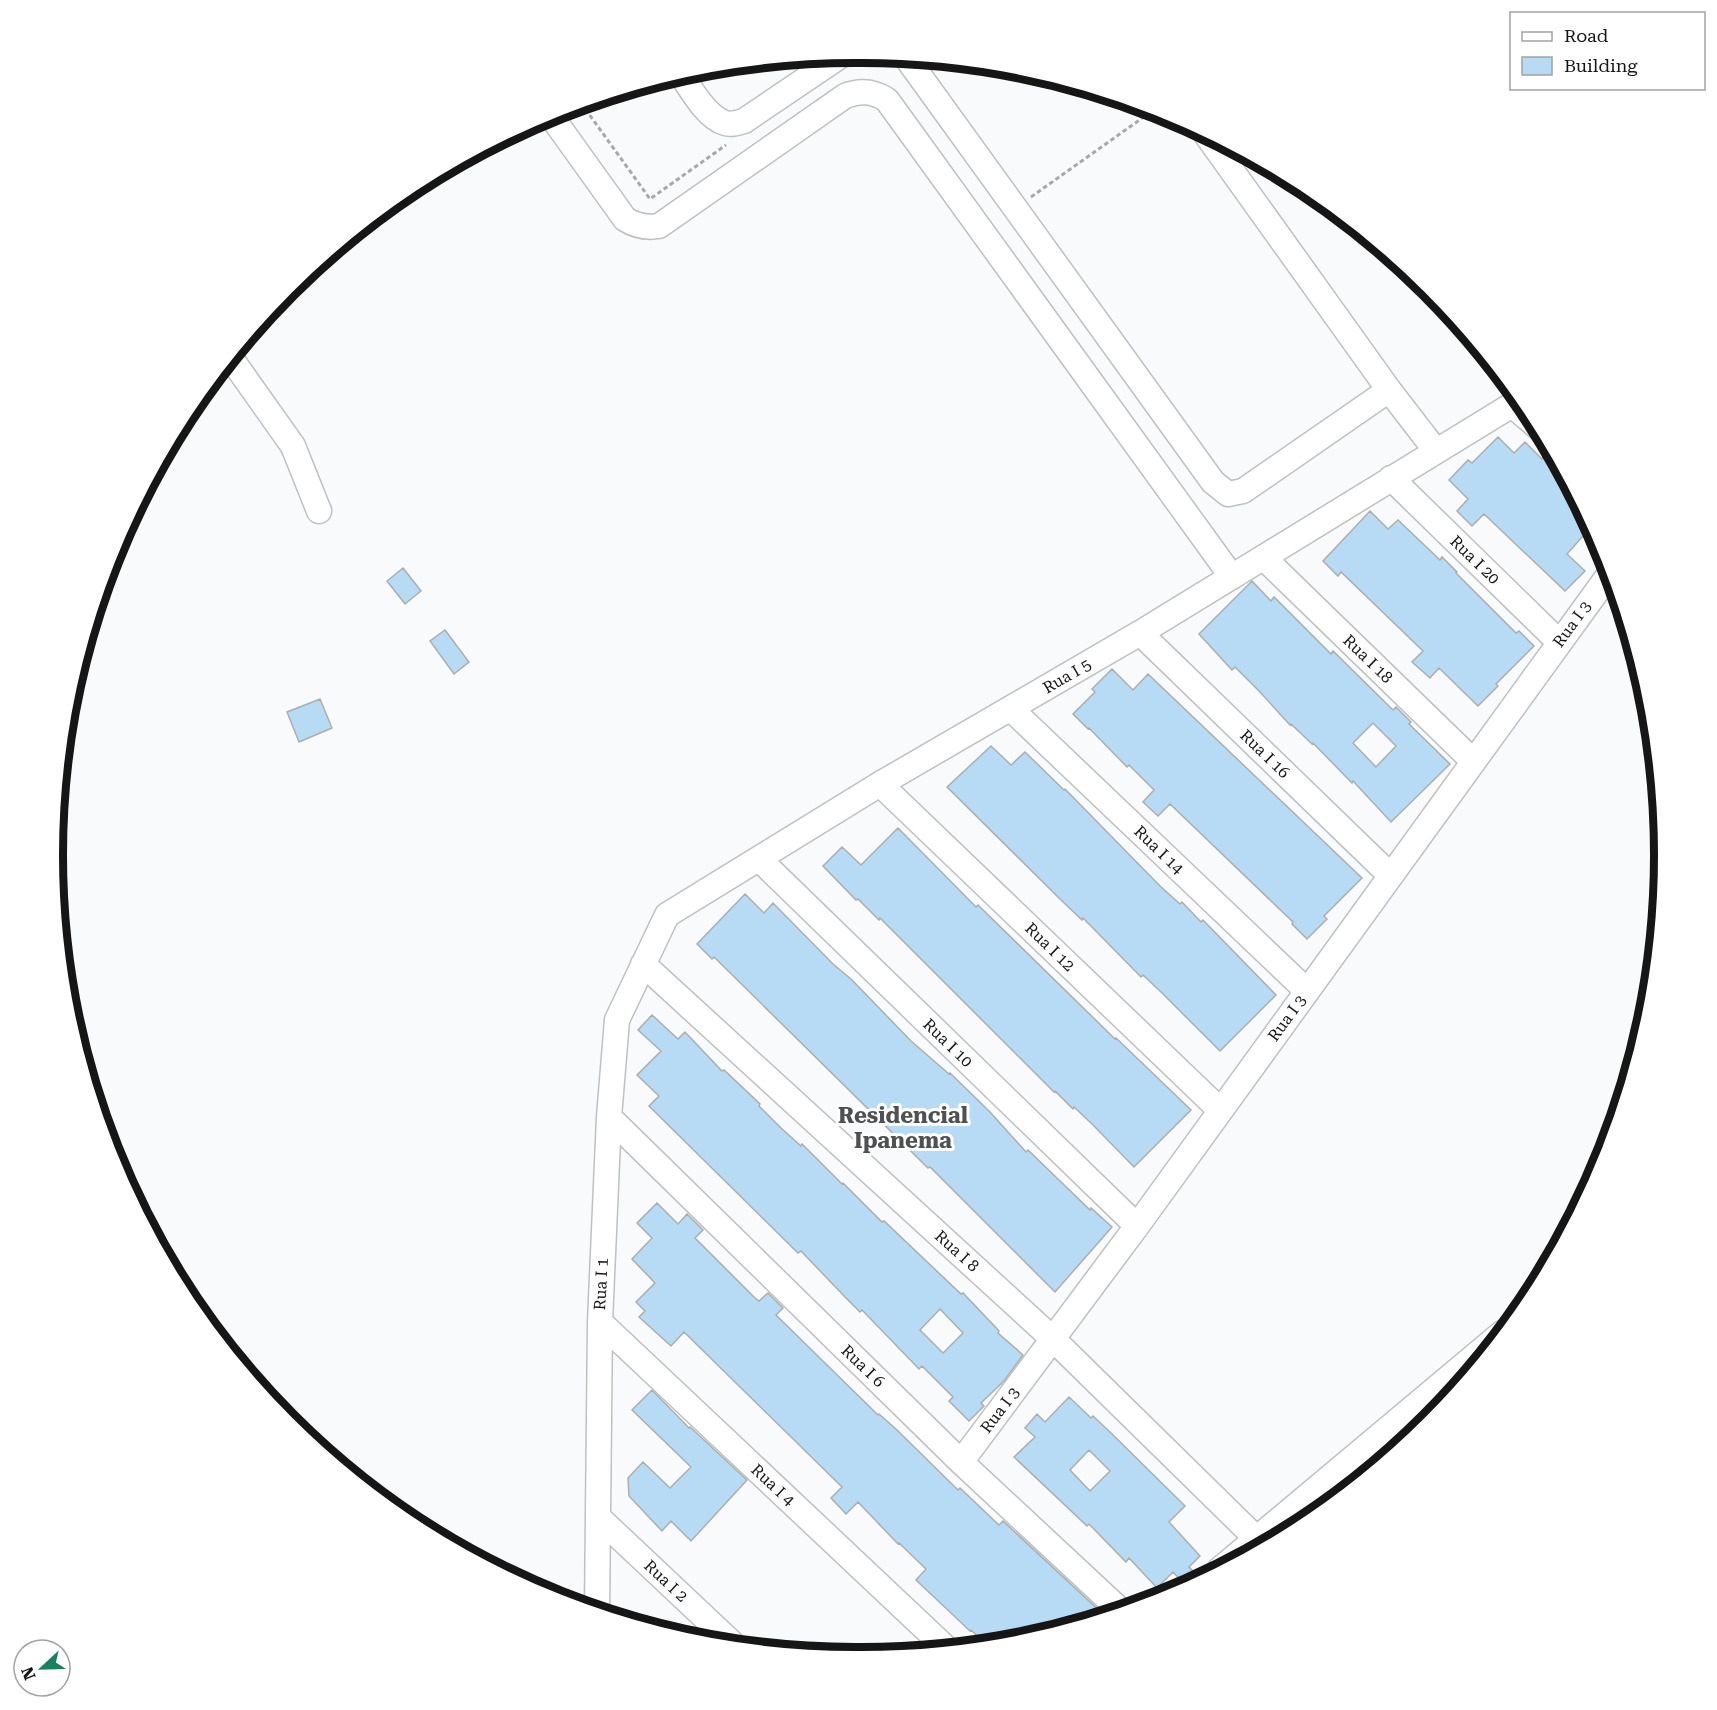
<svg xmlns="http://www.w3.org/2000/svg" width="1717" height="1710" font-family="'Roboto Serif',serif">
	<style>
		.building { fill: #b7dbf5; stroke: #acadae; stroke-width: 1.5; fill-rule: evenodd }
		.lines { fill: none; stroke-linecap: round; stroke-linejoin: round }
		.minor-casing { stroke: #bec0c1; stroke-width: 27 }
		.path { stroke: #a8a8a9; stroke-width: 3; stroke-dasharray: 4.5 3; stroke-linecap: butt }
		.minor { stroke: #fff; stroke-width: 24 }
		.labels { text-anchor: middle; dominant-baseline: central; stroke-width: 6; stroke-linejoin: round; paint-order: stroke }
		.street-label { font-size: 16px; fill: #161616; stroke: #fff }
		.district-label { font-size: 22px; font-weight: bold; fill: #4f5051; stroke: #fff }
		.rim { fill: none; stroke: #161616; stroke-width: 8 }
	</style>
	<rect width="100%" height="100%" fill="#f9fafb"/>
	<path class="building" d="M1498 437 1514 453 1525 442 1542 459 1551 449 1592 526 1567 554 1585 571 1565 591 1484 514 1472 526 1457 511 1468 499 1449 480 1468 460 1472 463Z
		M1370 511 1388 529 1398 520 1440 560 1442 557 1457 572 1456 573 1516 633 1519 631 1534 646 1496 684 1498 686 1478 706 1439 668 1430 678 1412 662 1423 651 1341 572 1338 576 1323 561Z
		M403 568 421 591 405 604 387 581Z
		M1252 581 1271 601 1274 597 1331 654 1333 651 1393 710 1396 707 1411 722 1409 724 1450 764 1391 822 1353 781 1352 783 1313 743 1312 744 1291 724 1290 725 1259 691 1235 667 1232 670 1199 634ZM1373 723 1396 746 1376 767 1353 743Z
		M445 630 469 662 454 674 430 641Z
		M1112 669 1133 690 1148 674 1362 878 1324 916 1327 919 1307 939 1292 924 1293 922 1170 804 1158 816 1143 802 1154 790 1129 765 1127 767 1089 728 1088 729 1073 714 1095 692 1092 689Z
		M320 699 332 728 299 742 287 712Z
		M991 746 1011 765 1025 752 1064 790 1065 789 1160 886 1180 904 1182 902 1201 922 1203 920 1276 995 1220 1051 1162 993 1143 975 1141 977 1083 918 1082 920 1061 900 947 787Z
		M898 828 976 907 978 905 1115 1039 1116 1038 1191 1110 1134 1167 1092 1124 1074 1107 1073 1109 1055 1091 1054 1092 880 918 879 920 858 899 856 900 823 866 842 847 861 865Z
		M745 894 764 913 773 903 833 964 852 980 911 1041 949 1074 950 1073 990 1112 1026 1152 1028 1150 1090 1210 1091 1208 1112 1227 1055 1292 930 1167 928 1168 714 957 712 959 697 944Z
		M652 1015 678 1039 685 1032 722 1071 724 1070 760 1104 759 1106 781 1128 801 1146 802 1144 842 1184 843 1183 882 1222 884 1221 961 1294 963 1293 999 1331 998 1333 1023 1355 1004 1381 981 1403 984 1406 969 1421 949 1401 953 1397 922 1366 919 1369 862 1310 860 1312 845 1297 801 1251 798 1253 649 1106 659 1096 637 1075 661 1051 638 1030ZM940 1309 963 1333 943 1353 920 1330Z
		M657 1203 678 1224 687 1214 703 1230 695 1238 755 1298 759 1301 768 1293 783 1308 776 1315 878 1415 879 1414 897 1430 958 1490 960 1488 999 1525 1003 1521 1105 1616 1019 1642 1007 1643 999 1636 990 1645H987L971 1630 970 1631 916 1580 926 1569 899 1543 898 1544 858 1502 846 1514 831 1498 842 1487 684 1332 671 1346 639 1317 645 1311 636 1302 655 1283 632 1259 652 1238 637 1223Z
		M652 1390 689 1428 690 1427 747 1480 691 1541 671 1521 662 1531 629 1496 628 1478 643 1462 670 1488 691 1467 632 1410Z
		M1069 1397 1091 1418 1093 1416 1111 1433 1185 1506 1169 1522 1200 1556 1189 1567 1197 1575 1185 1585 1173 1572 1157 1588 1129 1558 1126 1562 1089 1524 1087 1526 1014 1457 1035 1437 1025 1428 1037 1414 1045 1422ZM1089 1450 1110 1471 1090 1491 1070 1470Z"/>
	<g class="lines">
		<defs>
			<path id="minor" d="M906 57 1213 482 1228 494 1243 491 1389 390
				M680 73C691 89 706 117 725 123 731 125 737 123 744 121L843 54
				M549 113 625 219C636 226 646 228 659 226L845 96C860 90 873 91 887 100L1232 577
				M1205 133 1389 390 1436 451
				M230 357 293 446 319 511
				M1512 405 1539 428
				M1391 478 1559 642
				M1264 558 1473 761
				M1140 633 1390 875
				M1011 709 1307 991
				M880 784 1220 1110
				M759 859 1137 1226
				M643 964 1054 1340 1264 1546
				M609 1117 961 1462 1121 1611
				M600 1322 947 1649
				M961 1462 1137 1226 1611 572
				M598 1517 734 1645
				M1219 1570 1502 1333
				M597 1611 600 1322 609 1117 617 1020 667 915 880 784 1140 633 1512 405"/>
		</defs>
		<use href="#minor" class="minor-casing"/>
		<path class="path" d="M581 103 650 199 726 145
			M1031 197 1155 109"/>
		<use href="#minor" class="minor"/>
	</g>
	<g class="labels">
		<g class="street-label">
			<text transform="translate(1475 560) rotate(44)">Rua I 20</text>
			<text transform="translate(1572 624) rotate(-54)">Rua I 3</text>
			<text transform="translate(1368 659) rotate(44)">Rua I 18</text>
			<text transform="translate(1067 676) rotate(-30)">Rua I 5</text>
			<text transform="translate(1265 754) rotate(44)">Rua I 16</text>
			<text transform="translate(1159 850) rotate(44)">Rua I 14</text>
			<text transform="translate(1050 947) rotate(44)">Rua I 12</text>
			<text transform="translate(1287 1018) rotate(-54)">Rua I 3</text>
			<text transform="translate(948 1043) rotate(44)">Rua I 10</text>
			<text transform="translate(957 1251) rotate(42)">Rua I 8</text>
			<text transform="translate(601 1284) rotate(-87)">Rua I 1</text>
			<text transform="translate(863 1366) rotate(44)">Rua I 6</text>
			<text transform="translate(1000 1410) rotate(-53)">Rua I 3</text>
			<text transform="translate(773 1485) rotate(43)">Rua I 4</text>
			<text transform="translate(666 1581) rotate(43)">Rua I 2</text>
		</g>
		<g class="district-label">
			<text x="903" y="1115">Residencial<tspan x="903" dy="25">Ipanema</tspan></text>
		</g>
	</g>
	<path d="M0 0H1717V1710H0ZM855 63H862A792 792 0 0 1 1654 855V855A792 792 0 0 1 862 1647H855A792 792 0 0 1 63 855V855A792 792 0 0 1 855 63Z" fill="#fff" fill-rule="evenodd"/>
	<path class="rim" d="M855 63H862A792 792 0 0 1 1654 855V855A792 792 0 0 1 862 1647H855A792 792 0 0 1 63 855V855A792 792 0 0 1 855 63Z"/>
	<rect x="1510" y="12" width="195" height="78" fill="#ffffff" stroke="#a2a2a2" stroke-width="1.5"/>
	<rect x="1522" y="32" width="30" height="9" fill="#ffffff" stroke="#a2a2a2" stroke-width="1.5"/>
	<text x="1564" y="42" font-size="18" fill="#161616">Road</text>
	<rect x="1522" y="57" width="30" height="18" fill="#b7dbf5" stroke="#a2a2a2" stroke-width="1.5"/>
	<text x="1564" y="72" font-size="18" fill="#161616">Building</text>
	<g transform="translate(42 1668) rotate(248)"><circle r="28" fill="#ffffff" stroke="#a2a2a2" stroke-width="1.5"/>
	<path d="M0-4.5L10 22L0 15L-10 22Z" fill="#1a815b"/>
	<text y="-9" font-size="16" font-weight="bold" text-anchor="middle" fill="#161616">N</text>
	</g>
</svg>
